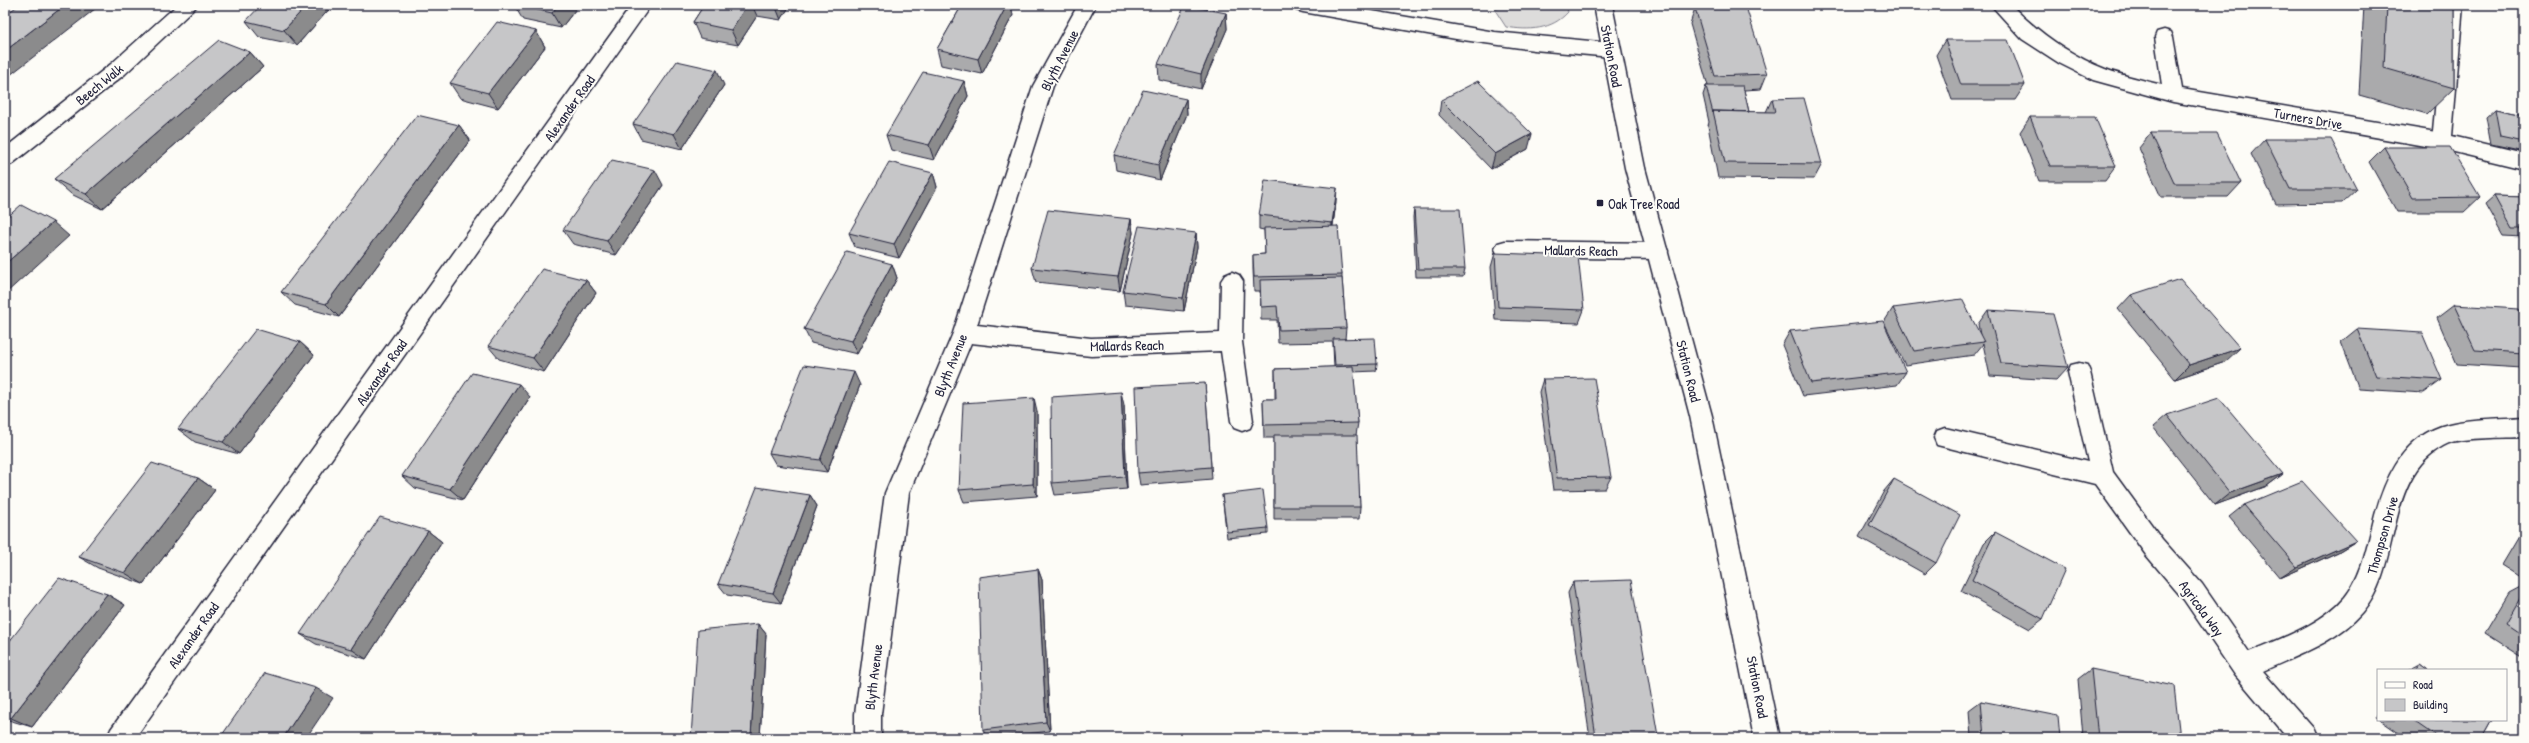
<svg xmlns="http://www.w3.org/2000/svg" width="2529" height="743" font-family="'Patrick Hand',sans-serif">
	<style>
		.green { fill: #dddcdb; stroke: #807f8b }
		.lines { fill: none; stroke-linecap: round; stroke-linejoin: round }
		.service-casing { stroke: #22223b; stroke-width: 3 }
		.minor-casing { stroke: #22223b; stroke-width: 3 }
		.tertiary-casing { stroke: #22223b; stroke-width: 3 }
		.service { fill: #fdfcf7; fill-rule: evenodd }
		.minor { fill: #fdfcf7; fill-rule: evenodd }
		.tertiary { fill: #fdfcf7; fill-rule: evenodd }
		.wall { fill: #aaaaac; stroke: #22223b }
		.shaded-wall { fill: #8b8b8c; stroke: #22223b }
		.building { fill: #c6c6c8; stroke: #22223b }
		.poi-dot { fill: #22223b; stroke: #fdfcf7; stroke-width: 1.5 }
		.labels { text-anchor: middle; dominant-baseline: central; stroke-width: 4; stroke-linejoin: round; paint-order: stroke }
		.street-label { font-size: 14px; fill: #22223b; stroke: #fdfcf7 }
		.poi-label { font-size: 14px; fill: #22223b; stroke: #fdfcf7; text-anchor: start }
	</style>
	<rect width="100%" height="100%" fill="#fdfcf7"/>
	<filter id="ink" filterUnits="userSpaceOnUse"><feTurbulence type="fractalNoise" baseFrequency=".025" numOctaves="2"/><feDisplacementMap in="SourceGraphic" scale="8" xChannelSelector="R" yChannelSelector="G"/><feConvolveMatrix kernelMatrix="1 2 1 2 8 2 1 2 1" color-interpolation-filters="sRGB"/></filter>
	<g filter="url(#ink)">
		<path class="green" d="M1505 5H1566L1568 12C1552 30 1529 31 1506 27L1495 10Z"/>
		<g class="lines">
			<defs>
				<path id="service" d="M2445 5H2463L2452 136 2524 153V169L2442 149 2435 146 2432 141Z"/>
				<path id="minor" d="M177 5H198L125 74 12 164 5 167V148L111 64Z
					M632 5H651L135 738H107L111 729Z
					M1078 5H1096L1053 86 977 325 1091 338 1220 333 1221 281 1225 275 1232 272 1239 275 1243 281 1242 342 1253 421 1250 428 1242 431 1234 428 1231 421 1221 351 1091 356 971 343 909 493 881 714V738H855V714L885 493 953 333 1033 86Z
					M1294 5H1337L1495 32 1611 43 1618 45 1620 50 1618 55 1611 57 1534 50 1456 39 1303 12 1296 10Z
					M1991 5H2011C2038 32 2069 55 2105 69 2123 76 2143 80 2162 85L2155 37 2157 32 2164 30 2171 32 2173 37 2182 89 2442 133 2449 136 2452 141 2449 146 2442 149 2173 102 2093 80 2059 63 2022 39Z
					M1505 241 1658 243 1665 245 1668 251 1665 257 1658 259 1505 257 1498 255 1495 249 1498 243Z
					M2079 363 2087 365 2090 372 2113 472 2162 539 2202 584 2249 652C2282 638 2321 625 2345 597 2361 577 2366 551 2372 527 2382 484 2401 435 2449 424 2473 418 2499 419 2524 417V437C2506 438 2464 437 2449 443 2382 473 2404 564 2362 613 2337 642 2297 655 2263 671L2314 729 2318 738H2288L2235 675 2184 600 2146 555 2095 484 1937 445 1934 438 1937 431 1945 428 2088 462 2068 372 2071 365Z"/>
				<path id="tertiary" d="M1594 5H1612L1645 168 1712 416 1780 738H1754L1690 416 1625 168Z"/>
			</defs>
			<use href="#service" class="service-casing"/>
			<use href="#minor" class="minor-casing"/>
			<use href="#tertiary" class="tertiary-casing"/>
			<use href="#service" class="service"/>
			<use href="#minor" class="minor"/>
			<use href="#tertiary" class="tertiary"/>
		</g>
		<path class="wall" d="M333 5 297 45 259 37 246 21Z
			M514 5H579L561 28 523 20Z
			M704 5H788L789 7 781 20 757 16 738 45 700 38 693 22Z
			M962 5H1011L1013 15 982 74 941 65 937 49Z
			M1858 5H1920L1919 7H1859Z
			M2364 5H2454V88L2427 114 2359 95Z
			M1695 8 1767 74 1761 89 1744 90 1749 112H1766L1772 99 1822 164 1814 179 1718 178 1708 126 1709 122 1703 95 1706 86H1708L1690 24Z
			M1226 13 1227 29 1201 89 1159 80 1158 64Z
			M536 31 545 47 498 108 460 98 450 83Z
			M1945 40 2025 85 2015 100H1952L1936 55Z
			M250 52 263 67 102 209 71 194 54 179Z
			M964 81 968 96 934 160 891 150 886 135Z
			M724 85 682 149 641 139 633 124Z
			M1186 99 1187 114 1160 180 1116 170 1114 155Z
			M1441 100 1528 149 1491 169 1439 115Z
			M2495 109 2524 115V151L2491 144 2486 117Z
			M2030 117 2116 166 2105 181H2039L2020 132Z
			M459 125 470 140 339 317 295 305 281 292Z
			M2151 133 2241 183 2228 197H2161L2139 148Z
			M2265 139 2357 189 2342 203 2276 204 2251 154Z
			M2384 147 2480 197 2464 212H2397L2369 162Z
			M933 173 937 187 899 258 855 247 849 233Z
			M663 185 616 255 573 244 563 230Z
			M2494 196 2524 197V237L2503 236 2485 204Z
			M1336 202 1333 226 1342 275V278L1346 328 1345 339 1377 364 1376 371 1353 372 1358 423 1356 435 1360 507 1359 519H1274V438H1264L1263 399H1275V369L1334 367 1333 346V342L1278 343 1277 320H1261L1260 291H1254L1253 269V255L1265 254 1264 230 1259 229V215Z
			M1414 209 1465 269 1463 277H1416L1413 217Z
			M1131 219 1133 233 1120 291 1036 282 1032 268Z
			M1196 233 1197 247 1184 311 1125 305 1123 291Z
			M1495 253 1584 310 1579 323 1495 320 1491 267Z
			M892 264 897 278 857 354 811 343 804 329Z
			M586 280 596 293 544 372 499 359 488 346Z
			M2131 295 2225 362 2175 379 2118 309Z
			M2454 305 2524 320V366L2522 368 2457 364 2437 318Z
			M1893 308 1980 335 1978 324 1988 310 2068 367 2056 380 1990 376 1983 344 1974 355 1905 365 1884 322Z
			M2357 329 2442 380 2424 393 2359 389 2341 342Z
			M1790 331 1906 372 1897 385 1803 396 1782 345Z
			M300 342 314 355 239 454 195 442 178 429Z
			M1543 379 1611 477 1605 489 1553 490 1539 392Z
			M1205 383 1212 479 1140 485 1138 473Z
			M860 385 827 472 776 465 769 453Z
			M530 397 463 500 415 488 402 476Z
			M1124 405 1127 489 1055 495 1052 483Z
			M1037 411V496L964 502 959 490Z
			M2167 415 2283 474 2267 486 2215 505 2153 427Z
			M198 478 215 490 143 584 98 568 79 557Z
			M1894 479 1936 563 1925 574 1859 537 1884 491Z
			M810 495 817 506 781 603 727 595 718 584Z
			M1222 495 1268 528V534L1227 538Z
			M2244 505 2356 541 2338 552 2280 578 2229 517Z
			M2524 528V579L2502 565Z
			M428 531 442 542 366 659 316 644 300 634Z
			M1995 532 2043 619 2030 629 1961 591 1984 543Z
			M1038 569 1042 580 1050 731 994 738H987L983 730Z
			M1573 582 1658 736 1656 738H1590L1568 593Z
			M2524 585V658L2485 633 2509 593Z
			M107 594 125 605 32 727 5 719V647Z
			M758 624 766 634 760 738H691Z
			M2421 664 2429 670H2410Z
			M2091 669 2180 738H2083L2078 679Z
			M1981 701 2060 738H1971L1969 710Z
			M2378 712V719L2375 717Z
			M2380 720H2492L2482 738H2406Z"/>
		<path class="shaded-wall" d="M65 5H100L5 79V51Z
			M307 5H333L297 45 284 30Z
			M558 5H579L561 28 552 13Z
			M747 5H752L757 16 738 45 731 30Z
			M775 5H788L789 7 781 20Z
			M1007 5H1011L1013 15 982 74 978 59Z
			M1226 13 1227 29 1201 89V74Z
			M536 31 545 47 498 108 488 93Z
			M250 52 263 67 102 209 86 194Z
			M717 70 724 85 682 149 674 134Z
			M964 81 968 96 934 160 929 145Z
			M1186 99 1187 114 1160 180 1158 165Z
			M459 125 470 140 339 317 326 304Z
			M1532 134 1528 149 1491 169 1495 154Z
			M655 170 663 185 616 255 607 241Z
			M933 173 937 187 899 258 894 244Z
			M1337 188 1336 202 1331 237 1332 223Z
			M1131 219 1133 233 1120 291 1118 277Z
			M53 222 69 236 5 294V264Z
			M1196 233 1197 247 1184 311 1183 298Z
			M892 264 897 278 857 354 851 341Z
			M586 280 596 293 544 372 533 358Z
			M300 342 314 355 239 454 223 442Z
			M2240 348 2225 362 2175 379 2189 365Z
			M854 372 860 385 827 472 820 460Z
			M519 384 530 397 463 500 450 489Z
			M1121 392 1124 405 1127 489 1125 477Z
			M1034 398 1037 411V496L1033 484Z
			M2283 474 2267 486 2215 505 2230 493Z
			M198 478 215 490 143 584 125 573Z
			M810 495 817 506 781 603 773 593Z
			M428 531 442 542 366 659 351 649Z
			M2356 541 2338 552 2280 578 2297 567Z
			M1038 569 1042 580 1050 731 1046 722Z
			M107 594 125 605 32 727 11 718Z
			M758 624 766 634 760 738H754L751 736Z
			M316 688 333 698 306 738H283Z"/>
		<path class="building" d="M19 5H65L5 51V15Z
			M261 5H307L284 30 246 21Z
			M516 5H558L552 13Z
			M704 5H747L731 30 693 22Z
			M962 5H1007L978 59 937 49Z
			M1185 5 1226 13 1201 74 1158 64Z
			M2387 5H2454V88L2384 68Z
			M1746 7 1767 74 1715 76 1695 8Z
			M497 22 536 31 488 93 450 83Z
			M219 40 250 52 86 194 54 179Z
			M1945 40H2008L2025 85H1961Z
			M677 61 717 70 674 134 633 124Z
			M923 72 964 81 929 145 886 135Z
			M1478 81 1532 134 1495 154 1441 100Z
			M1706 86H1743L1749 112 1713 111V113Z
			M1143 90 1186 99 1158 165 1114 155Z
			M1804 98 1822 164 1725 163 1713 111 1775 112 1772 99Z
			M2495 109 2524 115V141L2500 136Z
			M417 115 459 125 326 304 281 292Z
			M2030 117H2095L2116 166H2050Z
			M2151 133H2217L2241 183H2174Z
			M2265 139H2331L2357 189H2290Z
			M2384 147H2450L2480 197 2413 198Z
			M612 160 655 170 607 241 563 230Z
			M889 162 933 173 894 244 849 233Z
			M1265 180 1337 188 1332 223 1259 215Z
			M2494 196 2524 197V229H2512Z
			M21 205 53 222 5 264V219Z
			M1414 209H1460L1465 269H1418Z
			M1048 210 1131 219 1118 277 1032 268Z
			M1139 226 1196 233 1183 298 1123 291Z
			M1338 226 1342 275 1254 277 1253 255 1265 254 1264 228Z
			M847 252 892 264 851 341 804 329Z
			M1495 253 1578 256 1584 310 1498 307Z
			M542 269 586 280 533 358 488 346Z
			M1342 278 1346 328 1279 330 1277 306 1261 307 1260 280Z
			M2180 279 2240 348 2189 365 2131 295Z
			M1962 299 1984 342 1914 351 1893 308Z
			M2454 305 2519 309 2524 320V353L2475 350Z
			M1988 310 2053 314 2068 367 2001 363Z
			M1883 321 1906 372 1811 383 1790 331Z
			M256 329 300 342 223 442 178 429Z
			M2357 329 2422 333 2442 380 2376 376Z
			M1375 338 1377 364 1335 365 1333 339Z
			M804 365 854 372 820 460 769 453Z
			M1353 366 1358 423 1264 425 1263 399H1276L1275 369Z
			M472 373 519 384 450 489 402 476Z
			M1594 378 1611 477 1557 478 1543 379Z
			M1205 383 1211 467 1138 473 1135 387Z
			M1121 392 1125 477 1052 483 1051 397Z
			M1034 398 1033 484 959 490 963 403Z
			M2219 398 2283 474 2230 493 2167 415Z
			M1274 435H1357L1360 507H1274Z
			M152 463 198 478 125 573 79 557Z
			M1894 479 1960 515 1936 563 1869 525Z
			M2302 481 2356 541 2297 567 2244 505Z
			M757 487 810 495 773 593 718 584Z
			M1263 490 1268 528 1227 532 1222 495Z
			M380 517 428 531 351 649 300 634Z
			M1995 532 2065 569 2043 619 1972 580Z
			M2524 550V555L2522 554Z
			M1038 569 1046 722 983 730 979 577Z
			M59 578 107 594 11 718 5 716V647Z
			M1631 580 1658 736 1596 737 1573 582Z
			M2524 591V635L2506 623Z
			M758 624 751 736 721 738H691L698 630Z
			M2421 664 2429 670H2417Z
			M2091 669 2174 686 2180 738H2098Z
			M265 673 316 688 283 738H220Z
			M1981 701 2058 716 2060 738H1984Z
			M2413 720H2492L2482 738H2439Z"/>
	</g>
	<rect class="poi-dot" x="1596" y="199" width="8" height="8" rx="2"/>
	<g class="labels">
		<g class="street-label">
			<text transform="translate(1612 56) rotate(79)">Station Road</text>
			<text transform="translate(1059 60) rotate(-63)">Blyth Avenue</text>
			<text transform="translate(99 84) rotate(-39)">Beech Walk</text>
			<text transform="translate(569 108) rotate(-55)">Alexander Road</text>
			<text transform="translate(2308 118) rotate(10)">Turners Drive</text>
			<text transform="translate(1581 250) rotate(1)">Mallards Reach</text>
			<text transform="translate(1127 345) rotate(-1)">Mallards Reach</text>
			<text transform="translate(950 365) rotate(-68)">Blyth Avenue</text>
			<text transform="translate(1689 371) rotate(76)">Station Road</text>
			<text transform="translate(381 372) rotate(-55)">Alexander Road</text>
			<text transform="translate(2382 535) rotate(-74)">Thompson Drive</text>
			<text transform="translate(2202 608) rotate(54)">Agricola Way</text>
			<text transform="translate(193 635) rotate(-55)">Alexander Road</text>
			<text transform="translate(873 677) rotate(-83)">Blyth Avenue</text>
			<text transform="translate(1758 687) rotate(79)">Station Road</text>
		</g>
		<g class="poi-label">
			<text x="1608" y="203">Oak Tree Road</text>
		</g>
	</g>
	<rect width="2529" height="743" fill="none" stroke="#fdfcf7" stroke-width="20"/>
	<rect x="10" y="10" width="2509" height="723" fill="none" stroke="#22223b" stroke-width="1.5" filter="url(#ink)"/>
	<rect x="2377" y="669" width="130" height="52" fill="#fdfcf7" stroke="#a5a5ac"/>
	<rect x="2385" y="682" width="20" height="6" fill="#fdfcf7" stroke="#a5a5ac"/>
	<text x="2413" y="689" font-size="12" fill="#22223b">Road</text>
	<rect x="2385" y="699" width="20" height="12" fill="#c6c6c8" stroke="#a5a5ac"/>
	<text x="2413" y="709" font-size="12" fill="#22223b">Building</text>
</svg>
